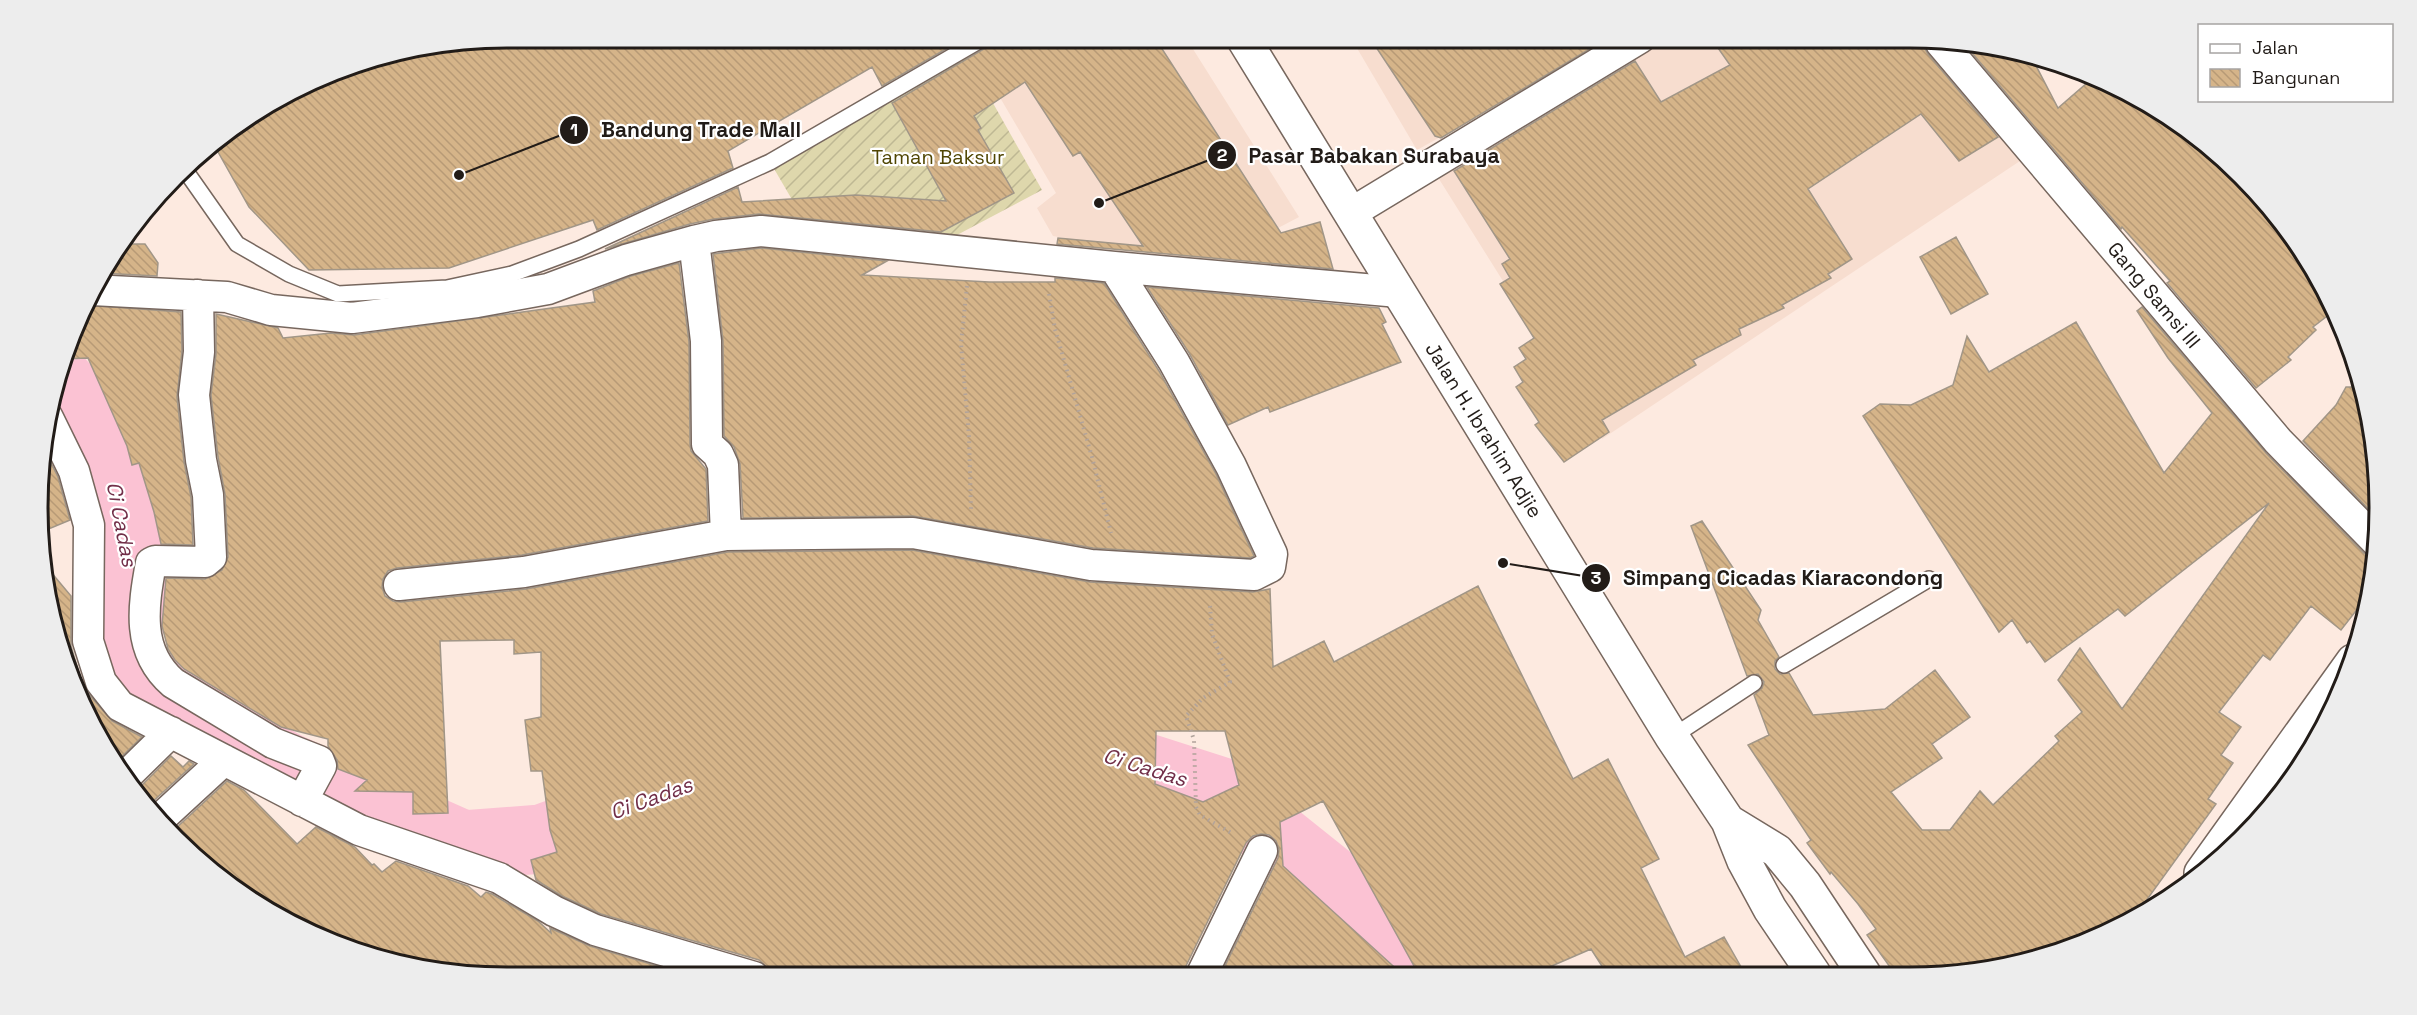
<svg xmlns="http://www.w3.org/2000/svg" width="2417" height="1015" font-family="'Space Grotesk',sans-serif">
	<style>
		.built { fill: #f7ddcf }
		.garden { fill: url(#garden-furrows) }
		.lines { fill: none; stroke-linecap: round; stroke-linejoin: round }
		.river { stroke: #fbc2d3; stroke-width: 69 }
		.building { fill: url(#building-back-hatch); stroke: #a19687; stroke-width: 1.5; fill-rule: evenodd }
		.service-casing { stroke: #77675e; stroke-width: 18 }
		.minor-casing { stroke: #77675e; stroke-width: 33 }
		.primary-casing { stroke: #77675e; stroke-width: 36 }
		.path { stroke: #b1a39b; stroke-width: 4; stroke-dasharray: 1.5 4.5; stroke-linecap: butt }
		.service { stroke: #fff; stroke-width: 15 }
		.minor { stroke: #fff; stroke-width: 30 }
		.primary { stroke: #fff; stroke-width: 33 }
		.labels { text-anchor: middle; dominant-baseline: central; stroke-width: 4.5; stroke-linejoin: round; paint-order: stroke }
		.park-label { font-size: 20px; fill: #504604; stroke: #fff }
		.street-label { font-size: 20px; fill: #221c18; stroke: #fff }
		.water-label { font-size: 21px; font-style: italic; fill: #712e48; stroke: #fff }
		.rim { fill: none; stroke: #221c18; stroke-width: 3 }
		.leader { fill: none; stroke: #221c18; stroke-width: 2 }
		.callout-dot { fill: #221c18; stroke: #fff; stroke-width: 2 }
		.mark-label { font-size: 18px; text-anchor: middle; font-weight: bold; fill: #fff }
		.callout-label { font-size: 21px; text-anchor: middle; font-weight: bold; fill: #221c18; stroke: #fff; stroke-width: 4.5; stroke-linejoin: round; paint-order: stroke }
	</style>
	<defs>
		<pattern id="garden-furrows" width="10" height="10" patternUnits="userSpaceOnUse" patternTransform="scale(1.5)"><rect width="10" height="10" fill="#ded7ac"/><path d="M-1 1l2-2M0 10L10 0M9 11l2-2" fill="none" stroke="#beb893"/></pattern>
		<pattern id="building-back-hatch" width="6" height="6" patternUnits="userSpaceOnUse" patternTransform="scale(1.5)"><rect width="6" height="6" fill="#d5b489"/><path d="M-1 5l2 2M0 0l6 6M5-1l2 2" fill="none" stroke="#b79a76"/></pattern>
	</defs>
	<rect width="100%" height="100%" fill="#fdeae0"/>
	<path class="built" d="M965 38H1186L1299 217 1209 264 1053 236 1037 208 1056 193Z
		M1351 38H1619L1417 150Z
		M1666 38H1909L1924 40 2023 159 1602 439 1439 179Z"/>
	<path class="garden" d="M967 57 1042 190 957 235 801 215 773 167Z"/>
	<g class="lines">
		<path class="river" d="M57 379 71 394 110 462 133 561 126 658 166 699 287 767 463 845 542 839 641 803
			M1063 748 1094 751 1219 791 1385 924 1456 975"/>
	</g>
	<path class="building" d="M507 38H965L882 86 872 67 728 151 733 168 597 230 593 220 449 268 309 270 249 207 213 143 273 100 356 63Z
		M994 38H1155L1281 233 1320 222 1333 269 1057 244 1058 238 1143 246 1080 152 1073 156 1025 82 974 116 981 128 978 130 1014 193 941 232 759 214 714 219 690 224 605 249 738 187 742 202 856 195 946 201 892 103 989 46Z
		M1370 38H1608L1441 138 1435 136Z
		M1711 38H1910L1924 40V47L1928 54 1998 137 1959 161 1921 114 1808 189 1852 259 1828 274 1831 278 1782 305 1784 308 1739 329 1741 335 1693 360 1696 365 1602 420 1609 432 1564 462 1535 425 1539 422 1516 387 1523 382 1514 367 1526 359 1519 348 1534 338 1500 284 1510 278 1502 264 1510 259 1454 171 1635 61 1661 102 1730 65Z
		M1967 47 2032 58 2058 108 2094 77 2144 100 2219 154 2282 221 2331 299 2335 310 2313 327 2316 330 2288 357 2291 360 2256 388 2167 283 2170 281 2122 227 2121 229Z
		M1956 237 1988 294 1951 314 1920 257Z
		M124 244H145L158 263 157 276 100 273Z
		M761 248 887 261 862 275 989 282H1055V278L1104 283 1159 371 1216 474 1254 556 1250 558 1093 548 913 516 743 518 740 464 734 447 724 436 723 341 713 254Z
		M679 263 689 342 690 444 691 451 706 469 708 521 522 555 397 568 388 571 383 579 382 587 385 596 393 601 401 602 526 589 728 552 912 550 1090 582 1253 592 1270 589 1273 667 1324 641 1334 662 1478 586 1573 779 1608 759 1659 859 1641 868 1685 957 1724 937 1745 974H1607L1591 949 1531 975H1419L1323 801 1280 822 1283 866 1403 975 1220 976 1278 858 1279 849 1276 841 1269 835 1261 834 1253 836 1246 843 1185 968 1184 976 793 977 769 969 759 960 601 914 562 896 536 880 531 860 557 852 550 830 542 771H531L525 720 541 717V652L514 654V640L440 641 448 813 413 814V792L355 791 367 780 338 769 337 760 328 746V739L281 727 184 669 175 660 168 649 162 626 166 578 205 579 222 570 228 557 225 494 218 457 211 395 216 354V314L278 328 283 338 331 333 354 335 595 302 593 291 631 276ZM1156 731H1225L1239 785 1203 802 1155 784Z
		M1147 287 1379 308 1386 322 1382 324 1401 362 1270 412 1268 407 1228 425 1189 353Z
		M85 305 181 312 182 351 177 397 184 462 191 497 193 545 161 544 154 512 139 463 132 465 127 446 88 358 62 359Z
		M2142 307 2266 453 2364 553 2376 558 2370 593 2341 630 2311 606 2270 660 2263 655 2219 712 2241 727 2221 755 2233 763 2208 799 2216 804 2133 919 2117 929 1971 973 1895 974 1867 935 1876 929 1858 904 1831 872 1830 874 1807 843 1811 840 1748 745 1769 735 1754 695 1762 688 1764 682 1758 674 1747 676 1691 526 1702 521 1761 610 1758 620 1779 657 1775 661V669L1780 674 1789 673 1813 715 1885 709 1935 670 1970 717 1932 744 1942 758 1891 792 1922 830H1950L1980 791 1993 805 2059 741 2055 736 2082 712 2058 680 2080 648 2122 709 2269 503 2125 616 2118 609 2045 662 2030 641 2027 643 2012 620 1999 632 1863 416 1880 404 1911 405 1953 385 1967 336 1989 372 2076 322 2164 473 2212 413 2168 358 2137 311Z
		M2346 387H2364L2378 476 2377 518 2303 441 2336 405Z
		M42 445 58 477 70 520 44 531Z
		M45 565 71 596V646L81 680 87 692 112 721 142 737 114 764 73 688 47 600Z
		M171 756 183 767 189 761 194 764 150 804 137 790Z
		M227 781 244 790 297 844 316 827 355 847 372 865 374 864 382 872 396 861 468 886 481 897 486 892 492 894 538 921 551 933 550 928 590 946 678 972 682 977H507L357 953 221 880 174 830Z"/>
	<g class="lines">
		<defs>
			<path id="service" d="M185 170 237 244 289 274 338 294 447 288 512 274 579 249 770 162 984 38
				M1784 665 1929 579
				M1672 737 1754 683"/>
			<path id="minor" d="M1941 43 2278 441 2376 541
				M1351 213 1640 38
				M694 241 706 341 707 444 718 454 723 465 726 535
				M92 290 227 297 271 310 352 318 477 302 548 289 626 260 694 241 716 236 761 231 1114 267 1399 292
				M198 295 199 352 194 395 201 460 208 495 211 557 205 562 155 561 151 563C143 607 136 651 173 683L273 743 319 761 321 766 302 801
				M48 418 74 471 89 525 88 641 101 682 120 706 359 830 499 878 554 911 595 930 754 977
				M399 585 524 572 726 535 913 533 1091 565 1254 575 1270 567 1272 554 1231 466 1174 362 1114 267
				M125 777 171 732
				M162 817 224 760
				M1201 976 1262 851"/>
			<path id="primary" d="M1243 38 1672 737 1728 821 1744 861 1770 909 1814 974
				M1728 821 1777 851 1805 885 1864 974
				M2201 873 2353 661"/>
		</defs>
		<use href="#service" class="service-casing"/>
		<use href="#minor" class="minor-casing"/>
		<use href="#primary" class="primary-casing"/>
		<path class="path" d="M967 286 961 344 969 436 971 509
			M1049 294 1055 329 1092 457 1111 533
			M1210 606 1212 634 1230 682 1203 698 1186 716 1194 740 1196 807 1200 815 1233 834"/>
		<use href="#service" class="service"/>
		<use href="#minor" class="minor"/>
		<use href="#primary" class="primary"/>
	</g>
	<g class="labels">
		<g class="park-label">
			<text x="938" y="157">Taman Baksur</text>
		</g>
		<g class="street-label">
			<text transform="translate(2154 295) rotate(50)">Gang Samsi III</text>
			<text transform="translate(1484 430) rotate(58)">Jalan H. Ibrahim Adjie</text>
		</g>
		<g class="water-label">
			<text transform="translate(122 524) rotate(79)">Ci Cadas</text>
			<text transform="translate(1145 767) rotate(17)">Ci Cadas</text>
			<text transform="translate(651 798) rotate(-20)">Ci Cadas</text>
		</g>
	</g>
	<path d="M0 0H2417V1015H0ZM507 48H1910A459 459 0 0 1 2369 507V508A459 459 0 0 1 1910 967H507A459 459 0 0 1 48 508V507A459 459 0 0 1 507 48Z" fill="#ededed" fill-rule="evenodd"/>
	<path class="rim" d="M507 48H1910A459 459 0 0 1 2369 507V508A459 459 0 0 1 1910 967H507A459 459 0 0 1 48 508V507A459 459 0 0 1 507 48Z"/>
	<path class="leader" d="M459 175L574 130M1099 203L1222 155M1503 563L1596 578"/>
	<g class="callout-dot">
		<circle cx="459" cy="175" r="6"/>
		<circle cx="1099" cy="203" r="6"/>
		<circle cx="1503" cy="563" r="6"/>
		<circle cx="574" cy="130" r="15"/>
		<circle cx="1222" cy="155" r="15"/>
		<circle cx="1596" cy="578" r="15"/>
	</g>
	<g class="mark-label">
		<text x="574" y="136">1</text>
		<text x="1222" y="161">2</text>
		<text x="1596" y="584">3</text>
	</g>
	<g class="callout-label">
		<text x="701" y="137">Bandung Trade Mall</text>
		<text x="1374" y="163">Pasar Babakan Surabaya</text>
		<text x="1783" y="585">Simpang Cicadas Kiaracondong</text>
	</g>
	<rect x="2198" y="24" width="195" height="78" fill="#ffffff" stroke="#a7a4a3" stroke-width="1.5"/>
	<rect x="2210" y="44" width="30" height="9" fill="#ffffff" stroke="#a7a4a3" stroke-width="1.5"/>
	<text x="2252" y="54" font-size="18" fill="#221c18">Jalan</text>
	<rect x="2210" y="69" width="30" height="18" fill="url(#building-back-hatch)" stroke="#a7a4a3" stroke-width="1.5"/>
	<text x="2252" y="84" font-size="18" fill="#221c18">Bangunan</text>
</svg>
